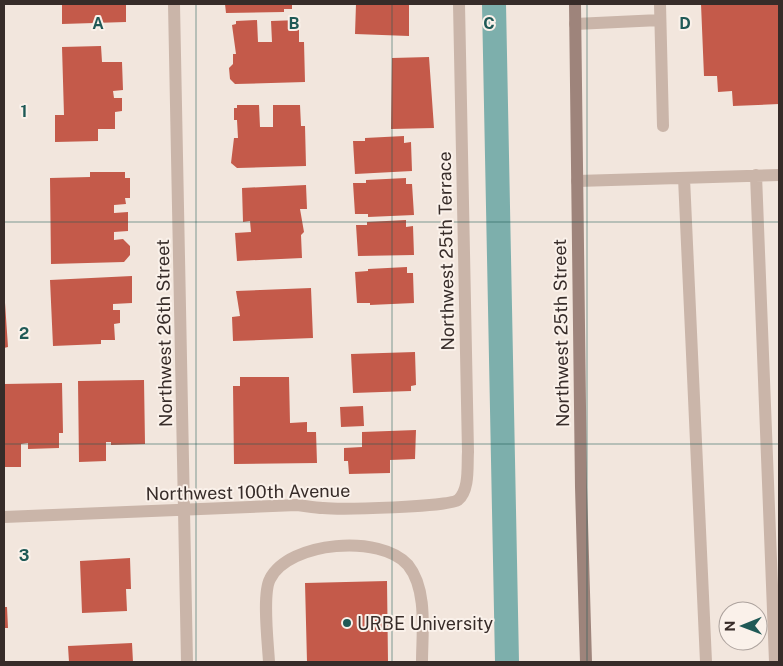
<svg xmlns="http://www.w3.org/2000/svg" width="783" height="666" font-family="'Public Sans',sans-serif">
	<style>
		.lines { fill: none; stroke-linecap: round; stroke-linejoin: round }
		.canal { stroke: #7dafac; stroke-width: 24 }
		.building { fill: #c45a4a }
		.lane { stroke: #cab5a9; stroke-width: 12 }
		.street { stroke: #cab5a9; stroke-width: 12 }
		.secondary { stroke: #9e847b; stroke-width: 12 }
		.grid { fill: none; stroke: #1f5956; stroke-width: 1; stroke-opacity: 0.55 }
		.poi-dot { fill: #1f5956; stroke: #faf1ea; stroke-width: 2 }
		.labels { text-anchor: middle; dominant-baseline: central; stroke-width: 4; stroke-linejoin: round; paint-order: stroke }
		.street-label { font-size: 18px; fill: #372c29; stroke: #faf1ea }
		.poi-label { font-size: 18px; fill: #372c29; stroke: #faf1ea; text-anchor: start }
		.grid-label { font-size: 16px; text-anchor: middle; font-weight: bold; fill: #1f5956; stroke: #faf1ea; stroke-width: 4; stroke-linejoin: round; paint-order: stroke }
	</style>
	<rect width="100%" height="100%" fill="#f2e6dd"/>
	<g class="lines">
		<path class="canal" d="M494 4 507 662"/>
	</g>
	<path class="building" d="M62 4H126V22L62 24Z
		M225 4H292V9H284V12L226 13Z
		M356 4H409V36L355 34Z
		M701 4H779V104L733 106 732 91 718 92 717 76H704Z
		M257 20 258 42H272L271 21 299 20V42H304L305 82 235 84 230 79 229 68 233 64V54H236L232 25 236 24V21Z
		M101 46 102 62H122L123 90 113 91 114 98H122V111L115 112V129H98V141L55 142V115H64L62 47Z
		M429 57 434 128 391 129 392 58Z
		M237 105H259L260 127H273V105H300L301 126H305L306 166 237 168 231 163 234 138H238L237 120H234V108H237Z
		M404 136V143L411 142 412 171 355 174 353 141H365V138Z
		M90 172H125V178H130V198H125L126 204 114 205V213L128 212V231L114 232V240L123 239 130 246V255L124 262 51 264 50 178 90 177Z
		M406 178V184H412L414 215 368 217V214H355L353 183H366V180Z
		M306 185 307 209H300L304 232 301 235 302 258 237 261 235 233 251 232 250 221 243 222 242 188Z
		M406 220V227L413 226 414 255 358 256 356 225H367V222Z
		M407 267V273H413L414 303 370 305V303H357L355 272 368 271V269Z
		M132 276V303L113 304V310H120V323L114 324 115 340H101V344L53 346 50 280Z
		M4 288 8 347 4 348Z
		M311 288 313 338 233 341 232 317 240 316 236 291Z
		M415 352 416 385 411 386V391L353 393 351 354Z
		M240 377H289L290 423 307 422V432H316L317 463 234 464 233 386H240Z
		M144 380 145 444 111 445V442H106V461L79 462 78 381Z
		M62 383 63 433H59V448L28 449V443L21 444V467H4V384Z
		M363 406 364 426 341 427 340 407Z
		M416 430 415 459 390 460V473L349 474 348 461H344V448L362 447V432Z
		M130 558 131 589H126L127 611 82 613 80 561Z
		M387 581 388 662H307L305 583Z
		M4 607H7L8 628H4Z
		M132 643 133 662H69L68 646Z"/>
	<g class="lines">
		<path class="lane" d="M660 4 663 126
			M575 24 660 20
			M756 175 775 662
			M684 178 706 662
			M577 181 779 175
			M269 662C268 643 262 594 270 579 289 541 381 534 408 565 428 590 422 633 422 662"/>
		<path class="street" d="M174 4 187 662
			M4 517 297 505C306 506 315 508 323 508 341 510 449 507 458 500 470 490 467 465 468 452L459 4"/>
		<path class="secondary" d="M575 4 581 487 586 662"/>
	</g>
	<path class="grid" d="M196 4V662M392 4V662M587 4V662M4 222H779M4 444H779"/>
	<circle class="poi-dot" cx="347" cy="623" r="5"/>
	<g class="labels">
		<g class="street-label">
			<text transform="translate(446 251) rotate(-91)">Northwest 25th Terrace</text>
			<text transform="translate(164 333) rotate(-91)">Northwest 26th Street</text>
			<text transform="translate(561 333) rotate(-91)">Northwest 25th Street</text>
			<text transform="translate(248 492) rotate(-1)">Northwest 100th Avenue</text>
		</g>
		<g class="poi-label">
			<text x="357" y="623">URBE University</text>
		</g>
	</g>
	<g class="grid-label">
		<text x="98" y="29">A</text>
		<text x="294" y="29">B</text>
		<text x="489" y="29">C</text>
		<text x="685" y="29">D</text>
		<text x="24" y="117">1</text>
		<text x="24" y="339">2</text>
		<text x="24" y="561">3</text>
	</g>
	<rect width="783" height="666" fill="none" stroke="#372c29" stroke-width="10"/>
	<g transform="translate(743 626) rotate(269)"><circle r="24" fill="#faf1ea" stroke="#aca29d"/>
	<path d="M0-4L9 19L0 12L-9 19Z" fill="#1f5956"/>
	<text y="-8" font-size="14" font-weight="bold" text-anchor="middle" fill="#372c29">N</text>
	</g>
</svg>
